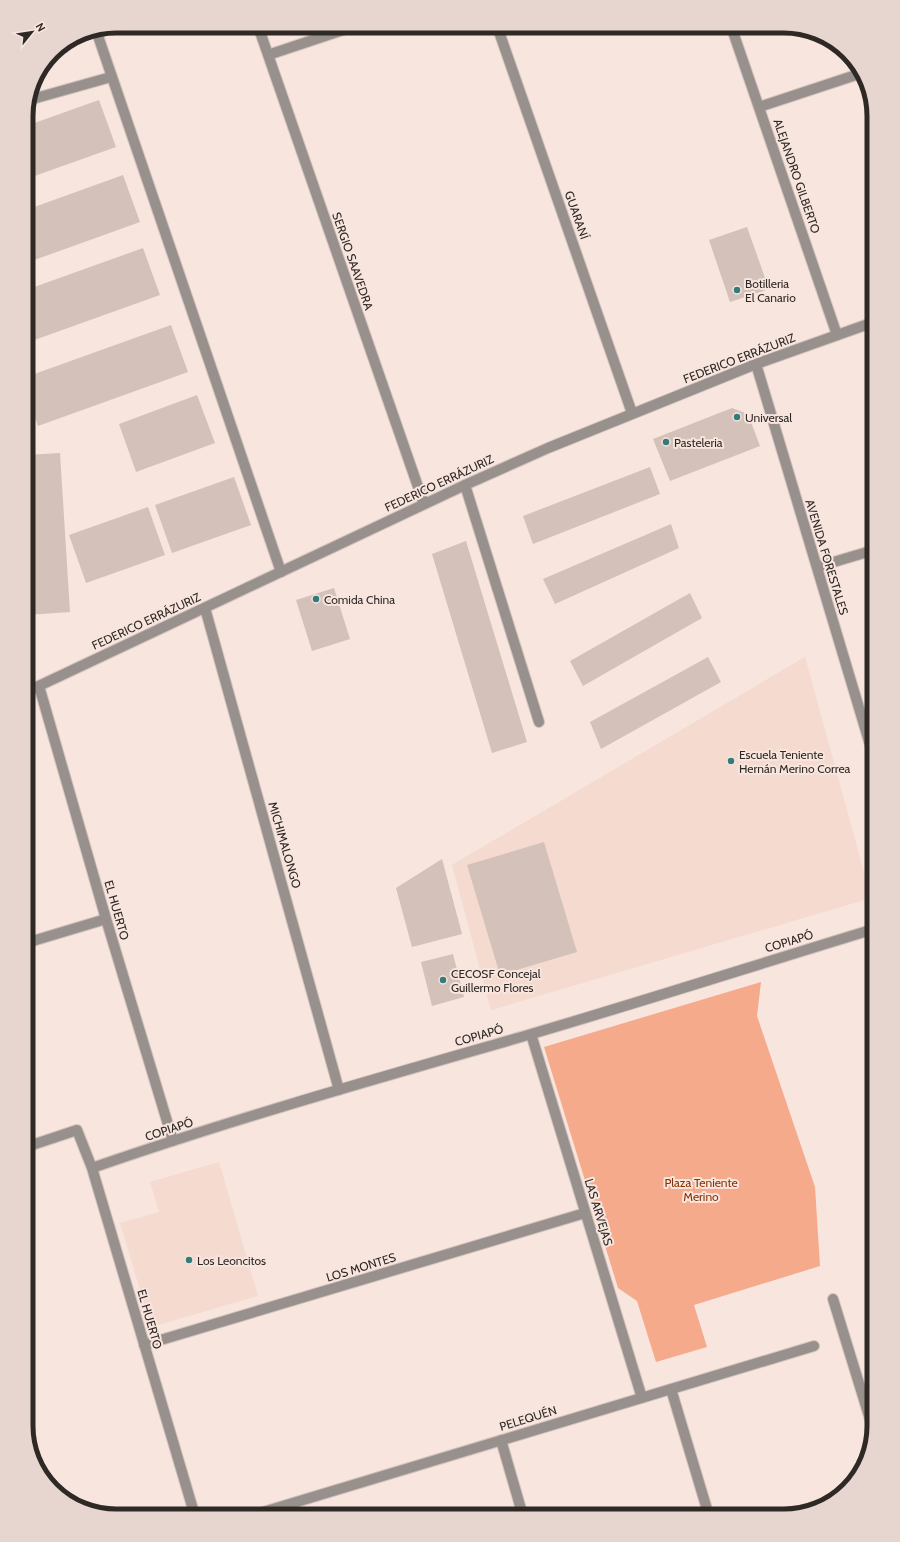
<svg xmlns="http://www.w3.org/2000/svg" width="900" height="1542" font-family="Cabin,sans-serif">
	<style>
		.built { fill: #f4dacf }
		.green { fill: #f5aa8c }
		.building { fill: #d3c1ba }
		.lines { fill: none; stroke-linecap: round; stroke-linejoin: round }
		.service-casing { stroke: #d3c3bd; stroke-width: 12 }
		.minor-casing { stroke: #d3c3bd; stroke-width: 12 }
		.tertiary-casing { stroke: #d3c3bd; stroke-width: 12 }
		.service { stroke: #98908d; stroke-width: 10 }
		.minor { stroke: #98908d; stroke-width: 10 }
		.tertiary { stroke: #98908d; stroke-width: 10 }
		.poi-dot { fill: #337c7a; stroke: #f7e5de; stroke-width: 1.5 }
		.labels { text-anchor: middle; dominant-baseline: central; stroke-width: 4; stroke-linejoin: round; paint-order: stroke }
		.street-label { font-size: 12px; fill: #2f2926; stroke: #f7e5de }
		.poi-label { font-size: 12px; fill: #2f2926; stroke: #f7e5de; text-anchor: start }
		.park-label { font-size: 12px; fill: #883303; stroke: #f7e5de }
		.rim { fill: none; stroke: #2f2926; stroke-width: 5 }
	</style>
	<rect width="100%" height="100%" fill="#f7e5de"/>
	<path class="built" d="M805 657 871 898 491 1010 452 865Z
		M219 1162 258 1296 151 1327 120 1223 159 1212 150 1182Z"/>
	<path class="green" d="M761 982 757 1016 815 1187 820 1266 694 1305 707 1347 656 1362 637 1301 618 1288 544 1047Z"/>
	<path class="building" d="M99 100 116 147 26 179V126Z
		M123 175 140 222 26 263V210Z
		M747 227 769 289 730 302 709 240Z
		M143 248 160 295 26 343V290Z
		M171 325 188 372 38 426 26 392V377Z
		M197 395 215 443 136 472 119 424Z
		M732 408 748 414 760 446 670 481 653 439Z
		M60 453 70 612 26 615V455Z
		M650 467 660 494 533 544 523 516Z
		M234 477 251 525 172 553 155 505Z
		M148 507 165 555 86 583 69 535Z
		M671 524 679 548 555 604 543 579Z
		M466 541 527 742 492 753 432 554Z
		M334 588 350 639 312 651 296 600Z
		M690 593 702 618 583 686 570 661Z
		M708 657 721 682 601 749 590 722Z
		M544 842 577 952 500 975 467 865Z
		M442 859 462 934 412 947 396 888Z
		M453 954 464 997 432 1006 421 962Z"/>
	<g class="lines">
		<defs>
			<path id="service" d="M96 30 281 572
				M29 100 111 77
				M465 485 539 722"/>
			<path id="minor" d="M258 26 424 504
				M497 26 632 413
				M731 26 837 335
				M268 55 355 26
				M759 107 862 73
				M756 364 874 758
				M817 567 874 550
				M205 608 339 1090
				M39 686 106 919 173 1141
				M26 943 106 919
				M531 1034 642 1398
				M26 1147 77 1130 92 1168 195 1516
				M92 1168C236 1118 382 1077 528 1035 644 1001 759 964 874 929
				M833 1299 873 1429
				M144 1345 585 1213
				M671 1389 709 1516
				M501 1440 523 1516
				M250 1516 814 1346"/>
			<path id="tertiary" d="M26 692 465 485 548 448 756 364 874 322"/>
		</defs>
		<use href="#service" class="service-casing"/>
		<use href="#minor" class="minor-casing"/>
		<use href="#tertiary" class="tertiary-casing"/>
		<use href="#service" class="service"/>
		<use href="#minor" class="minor"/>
		<use href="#tertiary" class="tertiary"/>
	</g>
	<g class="poi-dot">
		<circle cx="737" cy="290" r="4"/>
		<circle cx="737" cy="417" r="4"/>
		<circle cx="666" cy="442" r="4"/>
		<circle cx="316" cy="599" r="4"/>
		<circle cx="731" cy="761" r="4"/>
		<circle cx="443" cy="980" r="4"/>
		<circle cx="189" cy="1260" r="4"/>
	</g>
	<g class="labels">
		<g class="street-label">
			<text transform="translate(797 176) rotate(71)">ALEJANDRO GILBERTO</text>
			<text transform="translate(577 215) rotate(71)">GUARANÍ</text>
			<text transform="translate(353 261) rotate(71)">SERGIO SAAVEDRA</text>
			<text transform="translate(739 358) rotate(-21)">FEDERICO ERRÁZURIZ</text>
			<text transform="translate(439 483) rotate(-25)">FEDERICO ERRÁZURIZ</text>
			<text transform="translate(827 557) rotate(73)">AVENIDA FORESTALES</text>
			<text transform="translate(146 621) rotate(-25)">FEDERICO ERRÁZURIZ</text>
			<text transform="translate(285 845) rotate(74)">MICHIMALONGO</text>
			<text transform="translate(117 910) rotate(74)">EL HUERTO</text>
			<text transform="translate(789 941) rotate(-17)">COPIAPÓ</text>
			<text transform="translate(479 1035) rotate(-16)">COPIAPÓ</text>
			<text transform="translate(169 1129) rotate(-18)">COPIAPÓ</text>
			<text transform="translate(599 1212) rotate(73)">LAS ARVEJAS</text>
			<text transform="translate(361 1267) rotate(-17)">LOS MONTES</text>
			<text transform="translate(150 1319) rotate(74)">EL HUERTO</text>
			<text transform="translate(528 1418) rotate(-17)">PELEQUÉN</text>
		</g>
		<g class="poi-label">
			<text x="745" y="283">Botilleria<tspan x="745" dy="14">El Canario</tspan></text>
			<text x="745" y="417">Universal</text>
			<text x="674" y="442">Pasteleria</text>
			<text x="324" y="599">Comida China</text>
			<text x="739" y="754">Escuela Teniente<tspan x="739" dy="14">Hernán Merino Correa</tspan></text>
			<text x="451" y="973">CECOSF Concejal<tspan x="451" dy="14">Guillermo Flores</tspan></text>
			<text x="197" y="1260">Los Leoncitos</text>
		</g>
		<g class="park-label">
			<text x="701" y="1182">Plaza Teniente<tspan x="701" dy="14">Merino</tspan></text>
		</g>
	</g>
	<path d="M0 0H900V1542H0ZM116 33H784A83 83 0 0 1 867 116V1426A83 83 0 0 1 784 1509H116A83 83 0 0 1 33 1426V116A83 83 0 0 1 116 33Z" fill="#e7d6cf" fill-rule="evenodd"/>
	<path class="rim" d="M116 33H784A83 83 0 0 1 867 116V1426A83 83 0 0 1 784 1509H116A83 83 0 0 1 33 1426V116A83 83 0 0 1 116 33Z"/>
	<g transform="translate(32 32) rotate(60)" stroke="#f7e5de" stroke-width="3" paint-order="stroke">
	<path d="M0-3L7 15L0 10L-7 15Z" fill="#2f2926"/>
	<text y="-6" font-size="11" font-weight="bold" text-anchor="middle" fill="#2f2926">N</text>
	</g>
</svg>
